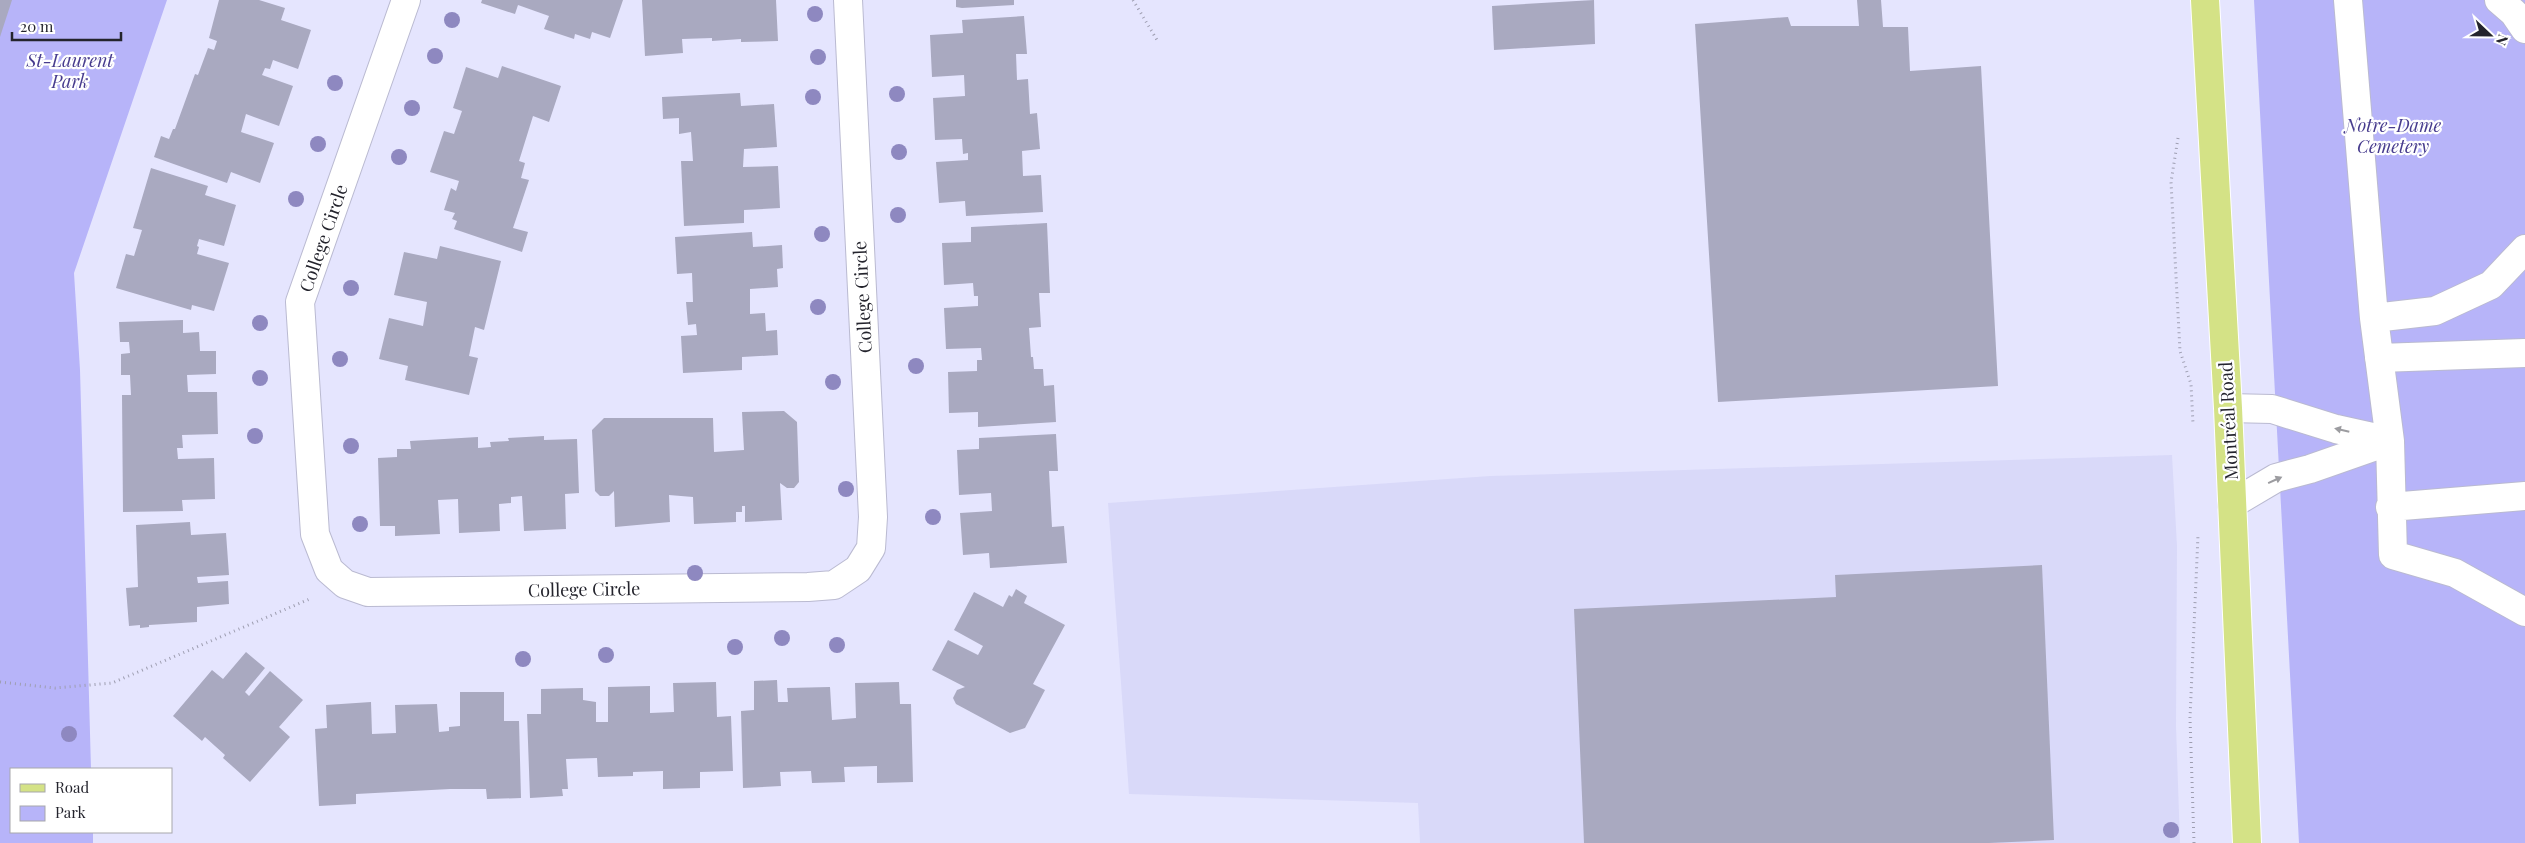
<svg xmlns="http://www.w3.org/2000/svg" width="2525" height="843" font-family="'Playfair Display',serif">
	<style>
		.built { fill: #d9d9f9 }
		.green { fill: #b7b4f9 }
		.building { fill: #a9a9c0 }
		.lines { fill: none; stroke-linecap: round; stroke-linejoin: round }
		.minor-casing { stroke: #babad1; stroke-width: 30 }
		.major-casing { stroke: #fff; stroke-width: 30 }
		.path { stroke: #9e9eb1; stroke-width: 3; stroke-dasharray: 1 4; stroke-linecap: butt }
		.minor { stroke: #fff; stroke-width: 28 }
		.major { stroke: #d4e286; stroke-width: 28 }
		.tree { fill: #8e88c0 }
		.oneway { fill: #9c9ca0 }
		.labels { text-anchor: middle; dominant-baseline: central; stroke-width: 4.5; stroke-linejoin: round; paint-order: stroke }
		.park-label { font-size: 18px; font-style: italic; fill: #473c8e; stroke: #fff }
		.street-label { font-size: 18px; fill: #24242d; stroke: #fff }
	</style>
	<rect width="100%" height="100%" fill="#e5e5fe"/>
	<path class="built" d="M2172 455 2177 546 2176 726 2180 843H1420L1418 803 1129 794 1108 503 1490 476Z"/>
	<path class="green" d="M0 0H167L74 273 80 370 91 769H11V832H93V843H0Z
		M2254 0H2525V843H2299Z"/>
	<path class="building" d="M0 0H12L0 37Z
		M219 0H259L285 8 281 20 311 30 298 69 273 60 270 69 265 68 262 75 293 86 279 126 246 114 241 132 274 143 260 183 231 172 227 183 154 157 161 136 169 139 173 129H175L195 74 198 75 208 48 214 50 217 41 209 38Z
		M482 0H623L610 38 592 32 590 39 575 34 574 39 544 29 549 16 518 5 515 14 481 3Z
		M642 0H776L778 41 741 42V39L712 41V38L682 39 683 53 645 56Z
		M956 0H1014V5L962 8 956 7Z
		M1594 0 1595 44 1494 50 1492 6Z
		M1857 0H1881L1883 27H1908L1910 71 1981 66 1998 386 1718 402 1695 24 1788 17 1791 26H1859Z
		M1024 16 1027 54H1016L1017 80 1028 79 1030 114 1037 113 1040 149 1022 151 1023 176 1041 175 1043 212 966 216 965 201 939 203 936 162 968 160V153L963 154 962 139 935 140 933 98 965 96 964 75 932 77 930 35 963 33 962 20Z
		M502 66 561 86 549 122 533 116 519 161 525 163 521 178 529 180 513 228 528 232 522 252 454 229 457 221 452 219 455 213 444 210 451 188 456 191 459 181 430 172 444 131 454 134 462 111 453 108 466 67 498 78Z
		M740 93 741 106 774 104 777 147 744 149 743 167 778 166 780 208 744 210V223L684 226 681 161H693L691 132 679 134V118L663 119 662 97Z
		M151 168 208 186 205 195 236 205 224 246 199 239 197 246 199 247 197 254 229 263 214 311 192 305 191 310 116 288 126 254 134 256 142 230 133 228Z
		M1047 223 1050 293H1039L1041 327 1029 328 1031 357H1033L1034 369H1043L1044 386 1054 385 1056 422 978 427V412L949 413 948 372 977 371V360H982L981 348 946 349 944 308 978 306V296H974L973 283 944 285 942 243 971 242V227Z
		M752 232 753 247 782 245 783 268 777 269 778 287 750 289V314L765 313 766 331 777 330 778 355 742 357V370L683 373 681 336 697 335 696 324 688 325 686 302H693L692 273 677 274 675 237Z
		M440 246 501 261 484 330 475 327 469 356 478 358 469 395 405 380 408 366 379 359 389 318 423 326 427 302 394 295 404 252 437 259Z
		M183 320V333L199 332 200 351H216V374L187 375 188 392H217L218 434 182 435 183 448H177L178 459 214 458 215 499 182 500 183 511 123 512 122 395H131L130 375H121V354L130 353 129 342H120L119 322Z
		M784 411 797 422 799 482 794 488H787L780 483 782 520 745 522V506H742V512H736V522L694 524 693 497 669 495 670 522 615 527 614 491 609 496H600L595 491 592 430 604 418H713L714 452 744 450 742 412Z
		M1056 434 1058 471H1049L1052 527 1064 526 1067 563 990 568 989 553 963 555 960 513 992 511 991 493 959 495 957 450 979 449V438Z
		M544 436V440L577 439 579 493 565 494 566 529 524 531 522 496 511 497V503L499 504 500 531 459 533 458 499 438 500 440 534 395 536V526H380L378 458 397 457V449H411L410 441 478 437V448L491 447 490 442 509 441 508 438Z
		M190 522 191 535 226 533 229 575 197 577 198 583 228 581 229 604 197 607V622L149 625V627L140 628V625L129 626 126 588 138 587 136 525Z
		M2042 565 2054 840 1989 843H1584L1574 609 1836 597 1835 575Z
		M1016 589 1027 596 1024 603 1065 625 1033 684 1045 690 1025 728 1010 733 956 704 953 698 957 690 965 687 932 670 948 640 978 655 983 646 954 630 974 592 1003 607 1009 595 1012 597Z
		M246 652 265 668 245 692 249 696 270 671 303 700 279 727 290 737 250 782 223 758 225 755 205 737 202 741 173 716 212 670 223 679Z
		M777 680 778 702H788L787 688 830 687 832 720 856 718 855 683 899 682 900 704H911L913 782 877 783V766L844 767 845 782 812 783 811 771 780 772 781 786 743 788 741 711 754 710V681Z
		M716 682 717 717 731 716 733 771 700 772V788L663 789V771L633 772V776L598 777 597 758 566 759 568 789H562L563 796 530 798 527 714H541V689L583 688V700L596 702V722H608V687L650 686V713L674 712 673 683Z
		M460 692H504V721H519L521 798 487 799 486 789H450L356 794V804L319 806 315 729 327 728 326 705 371 702 372 734 396 733 395 705 437 704 439 732 449 731V727L460 726Z"/>
	<g class="lines">
		<defs>
			<path id="minor" d="M406 0 300 302 315 534 329 570 345 584 368 592 808 587 834 585 858 569 871 548 873 517 848 0
				M2348 0 2374 318 2390 441 2393 555 2455 573 2525 612
				M2499 0 2514 13 2525 29
				M2374 318 2435 311 2491 285 2525 249
				M2379 358 2525 353
				M2228 408 2272 409 2336 429 2390 441
				M2232 504 2276 478 2310 469 2390 441
				M2390 507 2525 496"/>
			<path id="major" d="M2205 0 2228 408 2247 843"/>
		</defs>
		<use href="#minor" class="minor-casing"/>
		<use href="#major" class="major-casing"/>
		<path class="path" d="M1133 0 1157 40
			M2178 138 2171 182 2180 351 2191 384 2193 424
			M0 682 55 688 112 683 312 598
			M2194 843 2190 718 2198 535"/>
		<use href="#minor" class="minor"/>
		<use href="#major" class="major"/>
	</g>
	<g class="tree">
		<circle cx="815" cy="14" r="8"/>
		<circle cx="452" cy="20" r="8"/>
		<circle cx="435" cy="56" r="8"/>
		<circle cx="818" cy="57" r="8"/>
		<circle cx="335" cy="83" r="8"/>
		<circle cx="897" cy="94" r="8"/>
		<circle cx="813" cy="97" r="8"/>
		<circle cx="412" cy="108" r="8"/>
		<circle cx="318" cy="144" r="8"/>
		<circle cx="899" cy="152" r="8"/>
		<circle cx="399" cy="157" r="8"/>
		<circle cx="296" cy="199" r="8"/>
		<circle cx="898" cy="215" r="8"/>
		<circle cx="822" cy="234" r="8"/>
		<circle cx="351" cy="288" r="8"/>
		<circle cx="818" cy="307" r="8"/>
		<circle cx="260" cy="323" r="8"/>
		<circle cx="340" cy="359" r="8"/>
		<circle cx="916" cy="366" r="8"/>
		<circle cx="260" cy="378" r="8"/>
		<circle cx="833" cy="382" r="8"/>
		<circle cx="255" cy="436" r="8"/>
		<circle cx="351" cy="446" r="8"/>
		<circle cx="846" cy="489" r="8"/>
		<circle cx="933" cy="517" r="8"/>
		<circle cx="360" cy="524" r="8"/>
		<circle cx="695" cy="573" r="8"/>
		<circle cx="782" cy="638" r="8"/>
		<circle cx="837" cy="645" r="8"/>
		<circle cx="735" cy="647" r="8"/>
		<circle cx="606" cy="655" r="8"/>
		<circle cx="523" cy="659" r="8"/>
		<circle cx="69" cy="734" r="8"/>
		<circle cx="2171" cy="830" r="8"/>
	</g>
	<defs><path id="oneway-solid" d="M-6-.8H1V-3.2L6.5 0L1 3.2V.8H-6Z" transform="scale(1.25)"/></defs>
	<g class="oneway">
		<use href="#oneway-solid" transform="translate(2342 430) rotate(-167)"/>
		<use href="#oneway-solid" transform="translate(2275 480) rotate(-24)"/>
	</g>
	<g class="labels">
		<g class="park-label">
			<text x="70" y="60">St-Laurent<tspan x="70" dy="21">Park</tspan></text>
			<text x="2393" y="125">Notre-Dame<tspan x="2393" dy="21">Cemetery</tspan></text>
		</g>
		<g class="street-label">
			<text transform="translate(323 238) rotate(-71)">College Circle</text>
			<text transform="translate(862 297) rotate(-93)">College Circle</text>
			<text transform="translate(2228 421) rotate(-93)">Montréal Road</text>
			<text transform="translate(584 589) rotate(-1)">College Circle</text>
		</g>
	</g>
	<rect x="10" y="768" width="162" height="65" fill="#ffffff" stroke="#a7a7ab"/>
	<rect x="20" y="784" width="25" height="8" fill="#d4e286" stroke="#a7a7ab"/>
	<text x="55" y="793" font-size="15" fill="#24242d">Road</text>
	<rect x="20" y="806" width="25" height="15" fill="#b7b4f9" stroke="#a7a7ab"/>
	<text x="55" y="818" font-size="15" fill="#24242d">Park</text>
	<g transform="translate(2490 35) rotate(112)" stroke="#ffffff" stroke-width="4" paint-order="stroke">
	<path d="M0-4L9 19L0 12L-9 19Z" fill="#24242d"/>
	<text y="-8" font-size="14" font-weight="bold" text-anchor="middle" fill="#24242d">N</text>
	</g>
	<path d="M12 32v8h109v-8" fill="none" stroke="#24242d" stroke-width="2.5"/>
	<text x="20" y="32" font-size="15" fill="#24242d" stroke="#ffffff" stroke-width="4" paint-order="stroke">20 m</text>
</svg>
